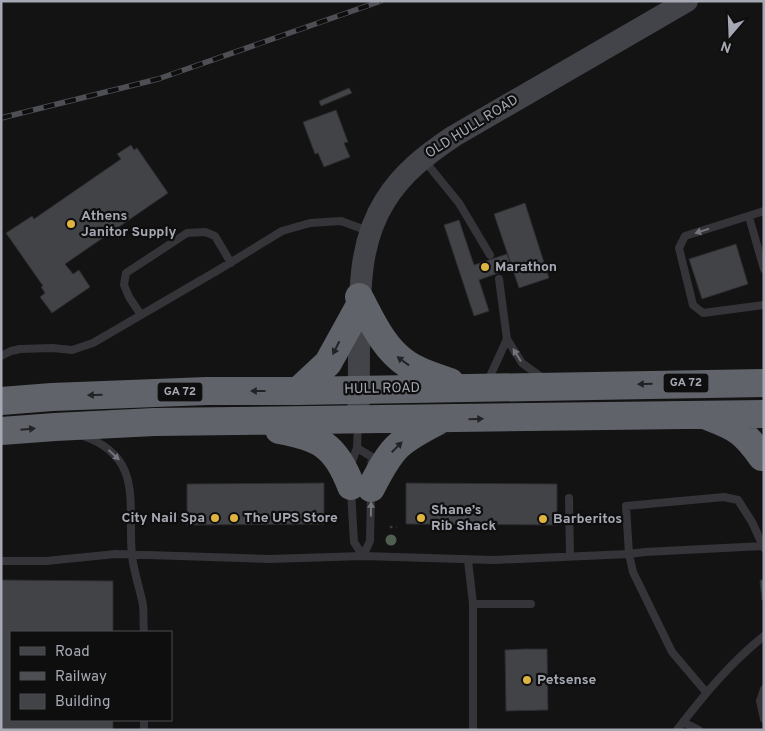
<svg xmlns="http://www.w3.org/2000/svg" width="765" height="731" font-family="Overpass,sans-serif">
	<style>
		.building { fill: #424347; stroke: #2d2d30 }
		.lines { fill: none; stroke-linecap: round; stroke-linejoin: round }
		.path { stroke: #3b3c40; stroke-width: 2.5; stroke-dasharray: 2.5 4; stroke-linecap: butt }
		.lane { stroke: #353539; stroke-width: 8 }
		.secondary { stroke: #434449; stroke-width: 22 }
		.highway { stroke: #61636a; stroke-width: 28 }
		.rail-casing { stroke: #4e4f54; stroke-width: 5.5 }
		.rail { stroke: #0e0e0f; stroke-width: 4; stroke-dasharray: 11; stroke-linecap: butt }
		.tree { fill: #4e5f50 }
		.oneway { fill: #73757d }
		.oneway2 { fill: #232326 }
		.poi-dot { fill: #dfb341; stroke: #0e0e0f; stroke-width: 2 }
		.labels { text-anchor: middle; dominant-baseline: central; stroke-width: 4.5; stroke-linejoin: round; paint-order: stroke }
		.shield { fill: #0e0e0f; stroke: #787a82; stroke-width: 1 }
		.shield-label { font-size: 12px; font-weight: bold; fill: #a6a9b4 }
		.street-label { font-size: 14px; fill: #a6a9b4; stroke: #0e0e0f }
		.poi-label { font-size: 14px; font-weight: bold; fill: #a6a9b4; stroke: #0e0e0f; text-anchor: start }
	</style>
	<rect width="100%" height="100%" fill="#131314"/>
	<path class="building" d="M349 88 352 93 321 106 319 101Z
		M336 110 348 142 344 143 350 157 324 167 318 153 315 154 303 122Z
		M131 145 134 150 137 148 168 193 65 264 73 274 79 270 90 287 52 313 40 297 45 293 41 287 43 286 6 233 32 216 34 219 121 159 117 154Z
		M525 203 549 278 519 288 494 214Z
		M459 220 474 265 507 254 512 268 479 280 489 311 474 316 444 225Z
		M736 244 748 284 702 299 689 259Z
		M324 483V524L187 525V484Z
		M406 483 557 484V525L406 524Z
		M1 580 113 581V632H11V720H113V730H1Z
		M760 580H764V600H762Z
		M524 649H547L548 710 506 711 505 650Z"/>
	<g class="lines">
		<path class="path" d="M390 527H397"/>
		<path class="lane" d="M424 160 459 203 490 255
			M764 211 685 236 679 248 693 305 703 313 764 305
			M749 217 764 269
			M499 279 507 339
			M141 315 129 297 124 285 126 273 187 233 205 232 215 236 231 263
			M1 356 11 351 20 349 52 348 72 350 93 343 220 269 282 231 310 223 341 221 368 231
			M487 383 507 339 522 363 544 379
			M83 436C145 457 127 506 132 556 134 573 140 589 143 605 144 614 143 624 144 632
			M357 448 372 457 371 468
			M350 467 357 448 358 423
			M351 491 354 542 363 556
			M569 498 570 556
			M764 546H763L645 552 629 554 626 506 724 497 738 500 752 522 763 546 764 548
			M363 556 370 541 371 492
			M468 560 473 604V730
			M1 561H46L116 554 270 559 363 556 494 560 629 554 633 572 672 652 706 692
			M473 604H531
			M764 689 760 701 764 719
			M144 720V730
			M683 722 699 730
			M677 730C703 696 730 663 764 636"/>
		<path class="secondary" d="M358 421C359 393 359 365 359 337 360 290 359 242 385 201 402 173 427 154 454 136L687 1"/>
		<path class="highway" d="M359 297C372 321 383 348 407 364 420 373 436 377 450 382
			M298 391 328 363 360 305
			M1 401 52 397 207 391H298L764 383
			M709 417C738 428 744 432 762 457
			M279 430C320 437 336 446 351 486
			M1 431 55 427 154 422 764 414
			M371 488C392 447 397 442 438 421"/>
		<defs>
			<path id="rail" d="M1 118 158 79 381 1"/>
		</defs>
		<use href="#rail" class="rail-casing"/>
		<use href="#rail" class="rail"/>
	</g>
	<circle class="tree" cx="391" cy="540" r="5.5"/>
	<defs><path id="oneway-solid" d="M-6-.8H1V-3.2L6.5 0L1 3.2V.8H-6Z" transform="scale(1.25)"/></defs>
	<g class="oneway">
		<use href="#oneway-solid" transform="translate(702 231) rotate(163)"/>
		<use href="#oneway-solid" transform="translate(517 355) rotate(-122)"/>
		<use href="#oneway-solid" transform="translate(114 455) rotate(43)"/>
		<use href="#oneway-solid" transform="translate(371 509) rotate(-89)"/>
	</g>
	<g class="oneway2">
		<use href="#oneway-solid" transform="translate(336 348) rotate(117)"/>
		<use href="#oneway-solid" transform="translate(403 361) rotate(-144)"/>
		<use href="#oneway-solid" transform="translate(645 384) rotate(179)"/>
		<use href="#oneway-solid" transform="translate(258 391) rotate(-180)"/>
		<use href="#oneway-solid" transform="translate(95 395) rotate(178)"/>
		<use href="#oneway-solid" transform="translate(476 419) rotate(-1)"/>
		<use href="#oneway-solid" transform="translate(28 429) rotate(-5)"/>
		<use href="#oneway-solid" transform="translate(397 447) rotate(-45)"/>
	</g>
	<g class="poi-dot">
		<circle cx="71" cy="224" r="5"/>
		<circle cx="485" cy="267" r="5"/>
		<circle cx="215" cy="518" r="5"/>
		<circle cx="234" cy="518" r="5"/>
		<circle cx="421" cy="518" r="5"/>
		<circle cx="543" cy="519" r="5"/>
		<circle cx="527" cy="680" r="5"/>
	</g>
	<g class="labels">
		<g class="shield">
			<rect x="663.5" y="373.5" width="45" height="19" rx="4"/>
			<rect x="157.5" y="382.5" width="45" height="19" rx="4"/>
		</g>
		<g class="shield-label">
			<text x="686" y="383">GA 72</text>
			<text x="180" y="392">GA 72</text>
		</g>
		<g class="street-label">
			<text transform="translate(472 127) rotate(-32)">OLD HULL ROAD</text>
			<text transform="translate(382 389) rotate(-1)">HULL ROAD</text>
		</g>
		<g class="poi-label">
			<text x="81" y="216">Athens<tspan x="81" dy="16">Janitor Supply</tspan></text>
			<text x="495" y="267">Marathon</text>
			<text x="431" y="510">Shane’s<tspan x="431" dy="16">Rib Shack</tspan></text>
			<text x="205" y="518" text-anchor="end">City Nail Spa</text>
			<text x="244" y="518">The UPS Store</text>
			<text x="553" y="519">Barberitos</text>
			<text x="537" y="680">Petsense</text>
		</g>
	</g>
	<rect width="765" height="731" fill="none" stroke="#a6a9b4" stroke-width="5"/>
	<rect x="10" y="631" width="162" height="90" fill="#0e0e0f" stroke="#4b4c51"/>
	<rect x="20" y="647" width="25" height="8" fill="#434449" stroke="#4b4c51"/>
	<text x="55" y="656" font-size="15" fill="#a6a9b4">Road</text>
	<rect x="20" y="672" width="25" height="8" fill="#4e4f54" stroke="#4b4c51"/>
	<text x="55" y="681" font-size="15" fill="#a6a9b4">Railway</text>
	<rect x="20" y="694" width="25" height="15" fill="#424347" stroke="#4b4c51"/>
	<text x="55" y="706" font-size="15" fill="#a6a9b4">Building</text>
	<g transform="translate(730 35) rotate(199)" stroke="#0e0e0f" stroke-width="4" paint-order="stroke">
	<path d="M0-4L9 19L0 12L-9 19Z" fill="#a6a9b4"/>
	<text y="-8" font-size="14" font-weight="bold" text-anchor="middle" fill="#a6a9b4">N</text>
	</g>
</svg>
